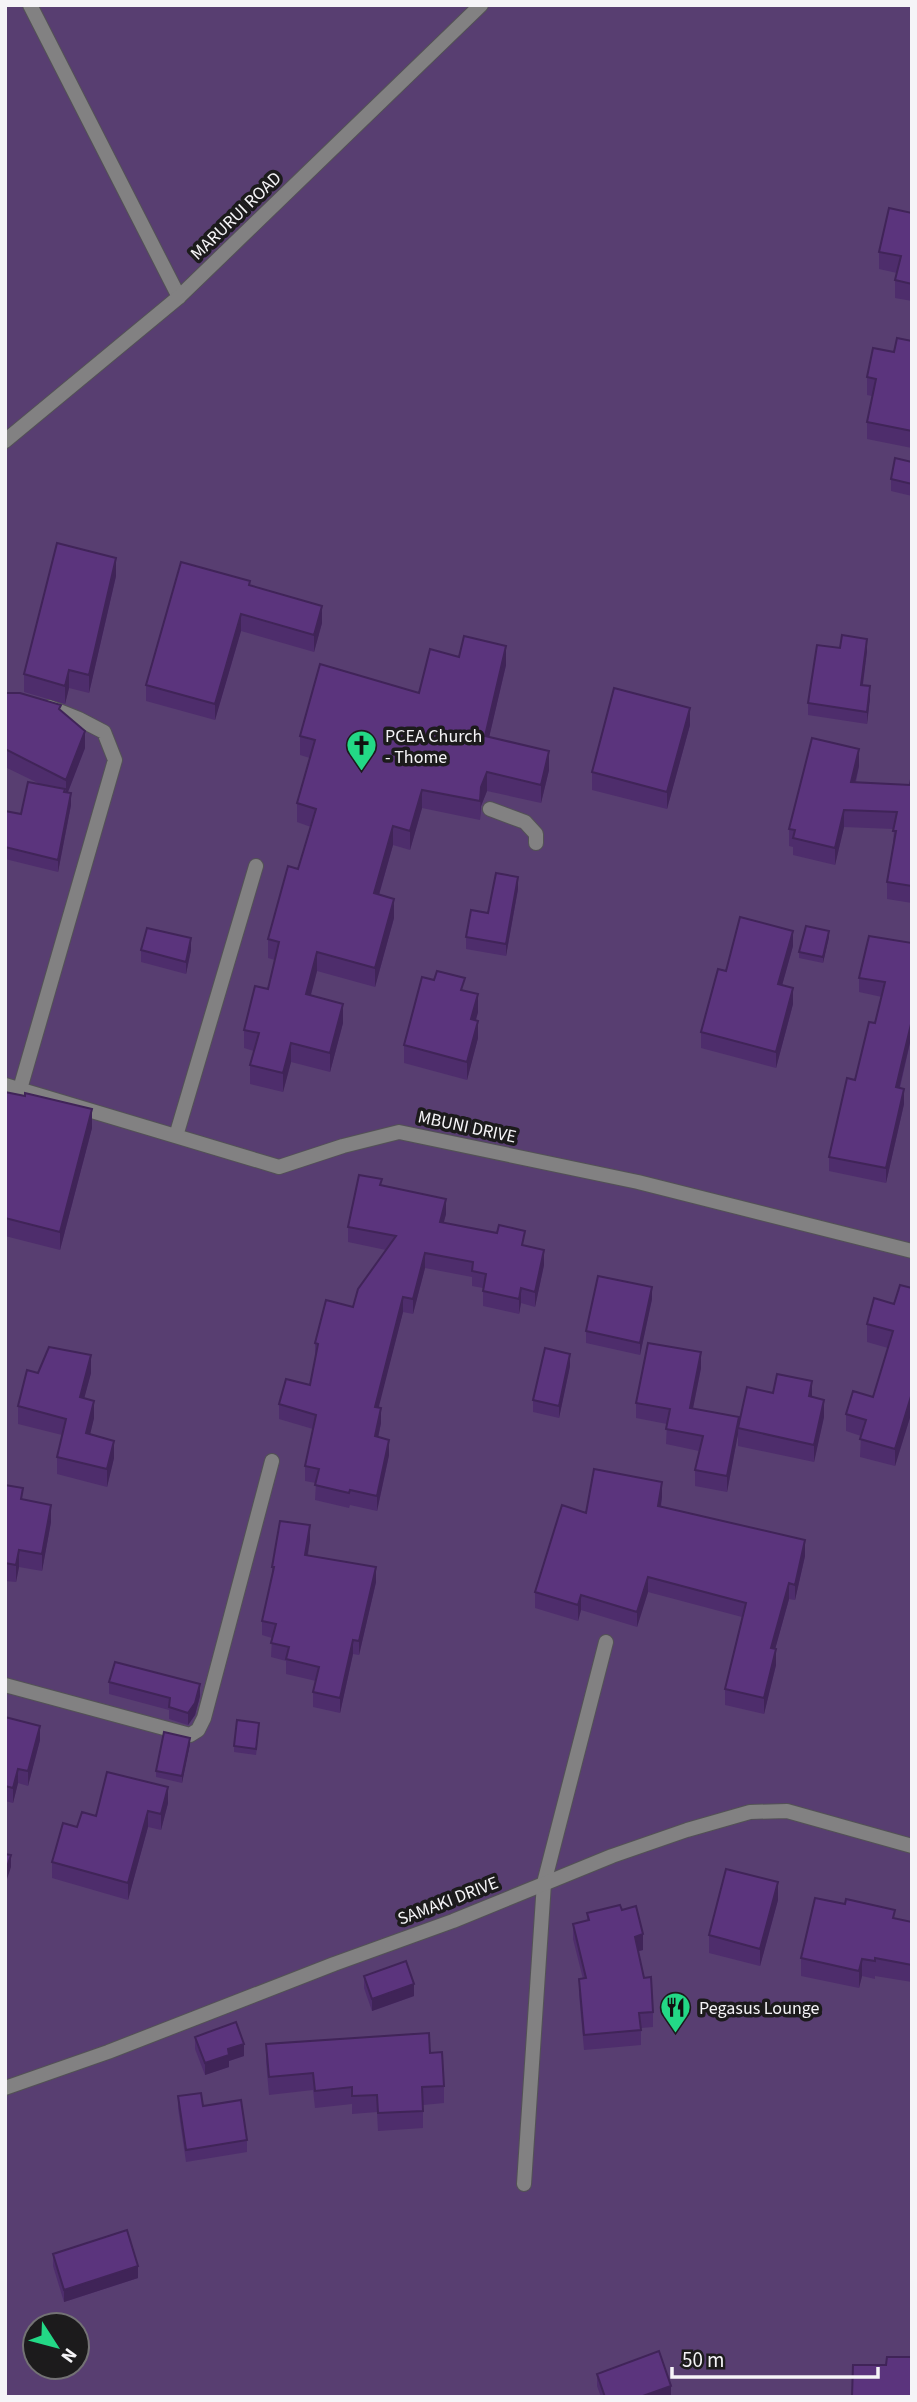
<svg xmlns="http://www.w3.org/2000/svg" width="917" height="2402" font-family="'Source Sans 3',sans-serif">
	<style>
		.green { fill: #583e71; fill-rule: evenodd }
		.lines { fill: none; stroke-linecap: round; stroke-linejoin: round }
		.service-casing { stroke: #535255; stroke-width: 16 }
		.minor-casing { stroke: #535255; stroke-width: 16 }
		.tertiary-casing { stroke: #535255; stroke-width: 16 }
		.service { stroke: #828182; stroke-width: 14 }
		.minor { stroke: #828182; stroke-width: 14 }
		.tertiary { stroke: #828182; stroke-width: 14 }
		.wall { fill: #4e2d6c }
		.shaded-wall { fill: #402458 }
		.building { fill: #5b347d; stroke: #402458; stroke-width: 2 }
		.labels { text-anchor: middle; dominant-baseline: central; stroke-width: 7; stroke-linejoin: round; paint-order: stroke }
		.street-label { font-size: 18px; fill: #f5f4f7; stroke: #1c1b1c }
		.poi-label { font-size: 18px; fill: #f5f4f7; stroke: #1c1b1c; text-anchor: start }
	</style>
	<rect width="100%" height="100%" fill="#343336"/>
	<path class="green" d="M5 5H912V2397H5ZM35 2325H77V2367H35Z"/>
	<g class="lines">
		<defs>
			<path id="service" d="M30 5 179 297
				M524 2184 544 1883 606 1642"/>
			<path id="minor" d="M490 809 525 822 536 834V843
				M5 1085 279 1167 343 1146 399 1132 638 1182 912 1251
				M20 1089 115 760 104 732 79 719 49 707
				M176 1136 256 866
				M5 1685 190 1735 198 1730 204 1718 272 1461
				M5 2088 108 2052 334 1964 453 1921 612 1856 687 1830 750 1812 787 1811 912 1846"/>
			<path id="tertiary" d="M5 441 179 297 481 5"/>
		</defs>
		<use href="#service" class="service-casing"/>
		<use href="#minor" class="minor-casing"/>
		<use href="#tertiary" class="tertiary-casing"/>
		<use href="#service" class="service"/>
		<use href="#minor" class="minor"/>
		<use href="#tertiary" class="tertiary"/>
	</g>
	<path class="wall" d="M912 213V301L895 298V280L897 273 879 269V252Z
		M912 341V448L867 439V422L872 396 867 395V377L894 352Z
		M912 462V496L891 491V479Z
		M116 576 89 693 69 688 65 704 24 692V674Z
		M250 585 322 623 314 652 241 631 215 720 146 701V685Z
		M867 651 863 685 870 698 867 724 808 715V703Z
		M459 657 506 665 489 737 549 770 541 803 487 791 481 806 480 820 422 808 410 850 393 845 379 895 394 918 375 987 317 971 311 995 343 1023 330 1072 291 1062 283 1092 250 1084V1065L254 1051 244 1048V1030L268 989 275 960 268 958V939L298 869 311 827 297 822V803L310 758 300 755V736L419 693Z
		M5 693 61 710 85 748 68 792 71 805 58 872 5 859V811L21 814 40 784 5 767Z
		M690 725 667 809 592 790V772Z
		M859 766 856 782 910 785 912 774V903L887 899V882L893 844 894 829 844 827 835 865 793 855V847L789 846V829Z
		M518 889 506 956 466 949V937L488 913Z
		M869 936 912 1034 900 1088 904 1104 886 1183 829 1171V1157L875 1023 882 997 859 992V978Z
		M829 937 823 963 799 958V952Z
		M793 946 782 985 793 1004 776 1068 701 1048V1032L726 971Z
		M141 950H191L186 974 141 962Z
		M465 991 478 1012 476 1020 478 1038 467 1080 404 1063V1045Z
		M5 1092 92 1128 60 1250 5 1236Z
		M382 1186 446 1214 443 1223 525 1246 544 1265 535 1307 521 1303 519 1314 483 1306V1288L472 1286V1277L425 1268 413 1314 403 1312 378 1407 381 1423 378 1437 389 1455 377 1511 350 1505 349 1508 315 1500 316 1483 305 1481V1466L313 1429 279 1419V1404L310 1385 315 1359V1343L353 1307 386 1250 348 1242V1227Z
		M912 1288V1411L895 1466 860 1457 861 1436 846 1431V1414L873 1397 888 1348 867 1342V1324L894 1304Z
		M652 1299 640 1355 586 1343V1331Z
		M570 1366 559 1418 533 1412V1400Z
		M701 1368 693 1408 739 1427 773 1393 812 1397 824 1417 814 1462 738 1446V1434L727 1492 695 1486V1470L699 1451 666 1444 667 1424 636 1418V1403Z
		M38 1373H91L84 1398 94 1418 90 1434 114 1458 107 1487 57 1474V1457L62 1435 18 1424V1406Z
		M5 1485 51 1522 42 1571 19 1567 16 1582 5 1581Z
		M662 1497 661 1507 805 1556 795 1600 789 1599 775 1649 776 1665 764 1714 725 1705V1689L742 1617 648 1592 637 1627 581 1610 578 1621 535 1608V1592L586 1513Z
		M310 1540 308 1555 376 1582 359 1655 353 1654 340 1713 313 1707V1692L316 1681 286 1674V1661L271 1657 272 1638 262 1635V1621L272 1576V1567Z
		M109 1682 200 1696 195 1715 188 1725 169 1719V1710L109 1694Z
		M5 1717 40 1740 28 1786 18 1783 13 1803 5 1801Z
		M259 1729 256 1755 234 1752V1746Z
		M190 1744 182 1783 156 1777V1771Z
		M168 1803 161 1830 148 1827 128 1900 52 1878V1862L96 1816Z
		M778 1900 760 1966 709 1953V1935Z
		M622 1910 643 1950 638 1951 653 2012V2027L641 2028V2045L584 2050 579 1994V1979H583L573 1939V1924L587 1921V1913Z
		M895 1919 912 1922V1982L875 1976V1979L862 1976 859 1988 801 1976V1958Z
		M364 1976 414 1996 372 2011 364 1988Z
		M195 2037 244 2056 229 2061V2067L205 2075 195 2049Z
		M266 2044 430 2053 444 2086V2103L423 2105V2128L378 2131 377 2112 352 2114V2104L315 2108 313 2090 269 2095 266 2061Z
		M178 2096 203 2106 247 2140V2152L186 2162 178 2108Z
		M53 2254 138 2278 64 2302 53 2266Z
		M597 2374 671 2397H601L597 2386Z"/>
	<path class="shaded-wall" d="M116 558V576L89 693V675Z
		M322 606V623L314 652V635Z
		M241 614V631L215 720V704Z
		M867 639V651L861 697V685Z
		M506 646V665L485 755V736Z
		M69 670V688L65 704V686Z
		M870 686V698L867 724V712Z
		M690 708V725L667 809V792Z
		M85 731V748L66 797V780Z
		M859 749V766L851 799V782Z
		M549 751V770L541 803V785Z
		M487 772V791L481 806 480 820 481 787Z
		M422 790V808L410 850V831Z
		M71 793V805L58 872V860Z
		M844 810V827L835 865V848Z
		M393 826V845L374 912V893Z
		M518 877V889L506 956V944Z
		M394 899V918L375 987V968Z
		M793 931V946L778 1000V984Z
		M829 931V937L823 963V957Z
		M191 938V950L186 974V962Z
		M317 952V971L306 1013V994Z
		M793 988V1004L776 1068V1052Z
		M478 994V1012L471 1037V1019Z
		M343 1004V1023L330 1072V1053Z
		M912 1020V1034L896 1102V1087Z
		M478 1021V1038L467 1080V1062Z
		M291 1043V1062L283 1092V1073Z
		M904 1089V1104L886 1183V1168Z
		M92 1109V1128L60 1250V1232Z
		M446 1199V1214L440 1237V1222Z
		M544 1250V1265L535 1307V1292Z
		M425 1253V1268L413 1314V1299Z
		M652 1287V1299L640 1355V1343Z
		M521 1288V1303L519 1314V1299Z
		M403 1297V1312L375 1422V1407Z
		M701 1352V1368L690 1423V1408Z
		M570 1354V1366L559 1418V1406Z
		M91 1355V1373L80 1414V1397Z
		M812 1381V1399L809 1396Z
		M912 1393V1411L895 1466V1449Z
		M824 1400V1417L814 1462V1445Z
		M94 1401V1418L86 1451V1433Z
		M381 1408V1423L375 1452V1436Z
		M739 1417 738 1434 727 1492V1476Z
		M389 1440V1455L377 1511V1496Z
		M114 1441V1458L107 1487V1469Z
		M662 1482V1497L658 1522V1506Z
		M51 1505V1522L42 1571V1554Z
		M310 1525V1540L305 1569V1555Z
		M805 1540V1556L795 1600V1585Z
		M19 1550V1567L16 1582V1565Z
		M376 1567V1582L359 1655V1641Z
		M648 1577V1592L637 1627V1612Z
		M789 1583V1599L771 1664V1648Z
		M581 1595V1610L578 1621V1605Z
		M353 1640V1654L340 1713V1698Z
		M776 1649V1665L764 1714V1698Z
		M200 1684V1696L195 1715 188 1725V1713Z
		M40 1726V1740L28 1786V1771Z
		M190 1738V1744L182 1783V1776Z
		M18 1769V1783L13 1803V1788Z
		M168 1787V1803L161 1830V1814Z
		M148 1811V1827L128 1900V1883Z
		M11 1855V1867L5 1885V1873Z
		M778 1882V1900L760 1966V1949Z
		M643 1934V1950L635 1952V1937Z
		M862 1959V1976L859 1988V1971Z
		M414 1984V1996L372 2011V1999Z
		M244 2044V2056L229 2061V2067L205 2075V2063L228 2049Z
		M138 2266V2278L64 2302V2290Z
		M671 2386V2397H640Z"/>
	<path class="building" d="M889 208 912 213V284L895 280 901 256 879 252Z
		M897 338 912 341V431L867 422 876 379 867 377 873 348 894 352Z
		M895 458 912 462V484L891 479Z
		M57 543 116 558 89 675 69 670 65 686 24 674Z
		M181 562 250 581 249 585 322 606 314 635 241 614 215 704 146 685Z
		M842 635 867 639 861 685 870 686 867 712 808 703 817 645 840 648Z
		M464 636 506 646 485 736 549 751 541 785 487 772 481 787 480 801 422 790 410 831 393 826 374 893 394 899 375 968 317 952 306 994 343 1004 330 1053 291 1043 283 1073 250 1065 259 1033 244 1030 255 986 268 989 279 942 268 939 288 866 298 869 316 809 297 803 315 740 300 736 320 664 419 693 430 649 459 657Z
		M614 688 690 708 667 792 592 772Z
		M5 693H20L61 705 59 709 85 731 66 780 5 749Z
		M812 738 859 749 851 782 910 785 912 774V886L887 882 896 831H893L897 812 844 810 835 848 793 838 795 830 789 829Z
		M28 782 65 789 64 792 71 793 58 860 5 847V811L21 814Z
		M496 873 518 877 506 944 466 937 471 910 488 913Z
		M740 917 793 931 778 984 793 988 776 1052 701 1032 718 969 726 971Z
		M806 926 829 931 823 957 799 952Z
		M147 928 191 938 186 962 141 950Z
		M869 936 912 943V1020L896 1087 904 1089 886 1168 829 1157 847 1078 855 1080 869 1022 875 1023 885 982 859 978Z
		M437 971 465 978 461 990 478 994 471 1019 478 1021 467 1062 404 1045 422 977 434 980Z
		M5 1092 25 1096V1093L92 1109 60 1232 5 1218Z
		M359 1175 382 1179 380 1185 446 1199 440 1222 497 1233 499 1225 525 1231 522 1245 544 1250 535 1292 521 1288 519 1299 483 1291 486 1274 472 1271 473 1262 425 1253 413 1299 403 1297 375 1407 381 1408 375 1436 389 1440 377 1496 350 1490 349 1493 315 1485 319 1469 305 1466 316 1415 279 1404 286 1379 310 1385 318 1344 315 1343 326 1300 353 1307 358 1289 396 1236 348 1227Z
		M598 1276 652 1287 640 1343 586 1331Z
		M900 1285 912 1288V1393L895 1449 860 1439 866 1420 846 1414 853 1391 873 1397 893 1331 867 1324 874 1298 894 1304Z
		M648 1343 701 1352 690 1408 739 1417 727 1476 695 1470 703 1436 666 1429 670 1409 636 1403Z
		M49 1347 91 1355 80 1397 94 1401 86 1433 114 1441 107 1469 57 1457 66 1419 18 1406 27 1370 38 1373Z
		M545 1348 570 1354 559 1406 533 1400Z
		M777 1374 812 1381 809 1396 824 1400 814 1445 738 1428 747 1387 773 1393Z
		M594 1469 662 1482 658 1506 805 1540 795 1585 789 1583 771 1648 776 1649 764 1698 725 1689 746 1603 648 1577 637 1612 581 1595 578 1605 535 1592 562 1505 586 1513Z
		M5 1485 23 1488 21 1499 51 1505 42 1554 19 1550 16 1565 5 1563Z
		M280 1521 310 1525 305 1555 376 1567 359 1641 353 1640 340 1698 313 1692 319 1667 286 1659 289 1647 271 1643 276 1624 262 1621 274 1567H272Z
		M115 1662 200 1684 195 1703 188 1713 169 1707 170 1698 109 1682Z
		M5 1717 40 1726 28 1771 18 1769 13 1788 5 1786Z
		M237 1720 259 1723 256 1749 234 1746Z
		M164 1732 190 1738 182 1776 156 1771Z
		M107 1772 168 1787 161 1814 148 1811 128 1883 52 1862 63 1823 77 1827 82 1812 96 1816Z
		M5 1854 11 1855 5 1873Z
		M726 1869 778 1882 760 1949 709 1935Z
		M815 1898 845 1904 846 1899 895 1910 893 1918 912 1922V1965L875 1958V1961L862 1959 859 1971 801 1958Z
		M620 1905 622 1910 636 1906 643 1934 635 1937 644 1978 651 1977 653 2012 639 2013 641 2030 584 2035 579 1979 586 1978 573 1924 589 1920 587 1913Z
		M406 1961 414 1984 372 1999 364 1976Z
		M236 2022 244 2044 228 2049 229 2055 205 2063 195 2037Z
		M429 2033 430 2053 442 2052 444 2086 422 2087 423 2111 378 2113 377 2095 352 2096V2087L315 2091 313 2073 269 2077 266 2044Z
		M201 2093 203 2106 241 2100 247 2140 186 2150 178 2096Z
		M127 2230 138 2266 64 2290 53 2254Z
		M659 2351 671 2386 640 2397H605L597 2374Z
		M887 2357H912V2397H852L853 2365H886Z"/>
	<defs>
		<symbol id="church-pin" viewBox="-11 -11 22 30"><path d="M0 17L-7.5 6A9.5 9.5 0 1 1 7.5 6Z" fill="#23d886" stroke="#1c1b1c"/><path d="M-1.2-6h2.4v3.5h3.3v2.4h-3.3V6h-2.4V-.1h-3.3v-2.4h3.3Z" fill="#111"/></symbol>
		<symbol id="restaurant-pin" viewBox="-11 -11 22 30"><path d="M0 17L-7.5 6A9.5 9.5 0 1 1 7.5 6Z" fill="#23d886" stroke="#1c1b1c"/><path d="M-5-6h1v4h1v-4h1v4h1v-4h1v5L-1.5 .5V6h-2V.5L-5-1ZM5-6V6H3V1.5H1.5Q1.5-4 5-6Z" fill="#111"/></symbol>
	</defs>
	<g fill-rule="evenodd">
		<use href="#church-pin" x="344" y="728" width="35" height="47"/>
		<use href="#restaurant-pin" x="658" y="1990" width="35" height="47"/>
	</g>
	<g class="labels">
		<g class="street-label">
			<text transform="translate(236 216) rotate(-44)">MARURUI ROAD</text>
			<text transform="translate(467 1127) rotate(12)">MBUNI DRIVE</text>
			<text transform="translate(448 1901) rotate(-21)">SAMAKI DRIVE</text>
		</g>
		<g class="poi-label">
			<text x="385" y="736">PCEA Church<tspan x="385" dy="21">- Thome</tspan></text>
			<text x="699" y="2008">Pegasus Lounge</text>
		</g>
	</g>
	<rect width="917" height="2402" fill="none" stroke="#f5f4f7" stroke-width="14"/>
	<g transform="translate(56 2346) rotate(126)"><circle r="33" fill="#1c1b1c" stroke="#737274" stroke-width="2"/>
	<path d="M0-5L12 26L0 18L-12 26Z" fill="#23d886"/>
	<text y="-10" font-size="19" font-weight="bold" text-anchor="middle" fill="#f5f4f7">N</text>
	</g>
	<path d="M672 2367v10h206v-10" fill="none" stroke="#f5f4f7" stroke-width="3.5"/>
	<text x="682" y="2367" font-size="21" fill="#f5f4f7" stroke="#1c1b1c" stroke-width="5" paint-order="stroke">50 m</text>
</svg>
